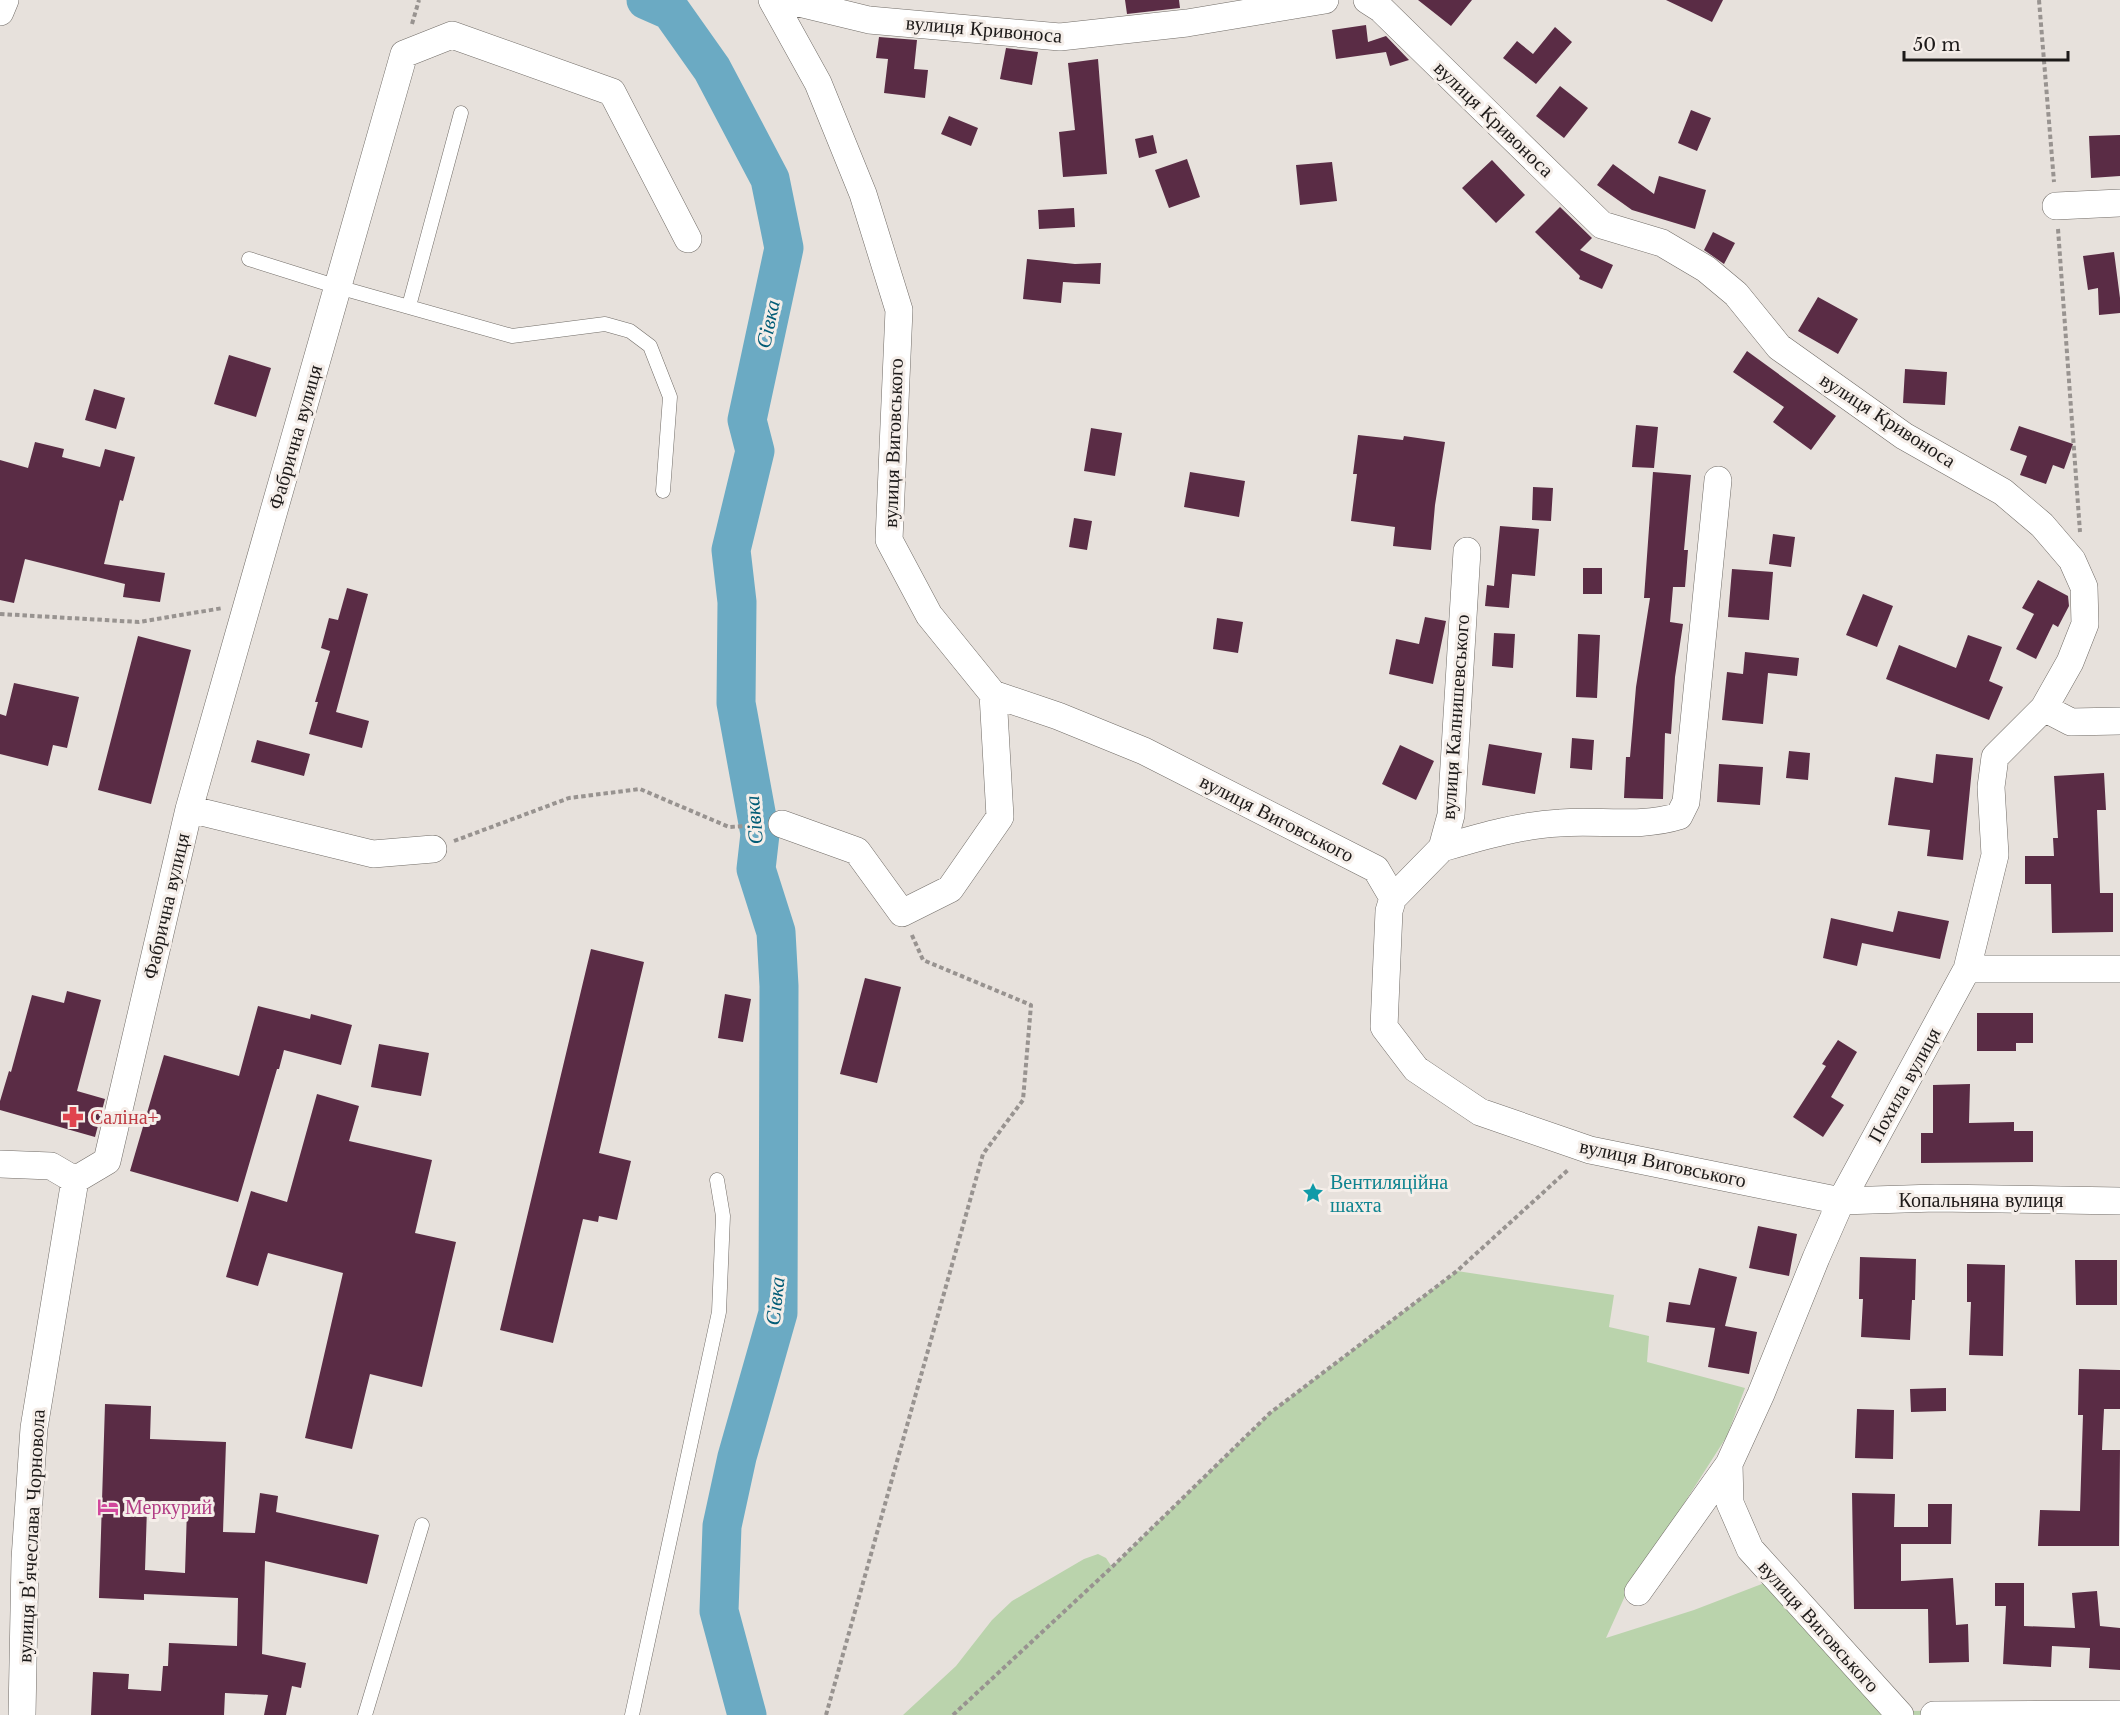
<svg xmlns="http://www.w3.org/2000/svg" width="2120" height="1715" font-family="'Libre Baskerville',serif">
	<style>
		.green { fill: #bad3ac }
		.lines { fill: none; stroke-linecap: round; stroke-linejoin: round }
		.river { stroke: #6baac3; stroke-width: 39 }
		.building { fill: #5a2c45; fill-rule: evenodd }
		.lane-casing { stroke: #716c67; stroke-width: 15 }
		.street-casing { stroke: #716c67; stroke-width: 28 }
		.path { stroke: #989390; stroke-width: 4; stroke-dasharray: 4.5 3; stroke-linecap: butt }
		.lane { stroke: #fff; stroke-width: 14 }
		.street { stroke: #fff; stroke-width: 27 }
		.labels { text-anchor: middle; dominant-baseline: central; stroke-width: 6; stroke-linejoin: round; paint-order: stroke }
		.street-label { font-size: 20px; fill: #1d1a19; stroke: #f5eee9 }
		.health-label { font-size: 20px; fill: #be3a42; stroke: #f5eee9; text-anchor: start }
		.culture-label { font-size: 20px; fill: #0d838f; stroke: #f5eee9; text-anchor: start }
		.hotel-label { font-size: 20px; fill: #b23c85; stroke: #f5eee9; text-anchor: start }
		.water-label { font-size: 21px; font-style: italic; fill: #025c76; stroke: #f5eee9 }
	</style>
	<rect width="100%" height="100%" fill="#e7e1dc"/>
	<path class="green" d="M1457 1271 1614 1295 1609 1327 1649 1336 1647 1362 1745 1388 1727 1436 1625 1596 1606 1638 1694 1610 1785 1575 1907 1711 2120 1709V1715H903L956 1666 992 1620 1012 1601 1084 1559 1098 1554 1106 1558 1112 1567 1270 1413Z"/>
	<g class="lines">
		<path class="river" d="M646 0 671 11 712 69 770 179 784 248 747 420 755 451 731 550 737 602 736 703 760 834 756 869 776 932 779 986 778 1313 737 1457 722 1526 719 1611 747 1715"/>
	</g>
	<path class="building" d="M1125 0H1179L1180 8 1127 14Z
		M1418 0H1472L1451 26Z
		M1666 0H1723L1712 22Z
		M1366 25 1368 42 1386 36 1409 60 1390 66 1386 52 1336 59 1332 30Z
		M1555 27 1572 42 1536 84 1503 58 1517 41 1533 54Z
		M879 37 917 40 914 69 928 70 925 98 884 93 888 59 876 58Z
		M1006 48 1038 52 1032 85 1000 79Z
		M1098 59 1107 174 1063 177 1059 132 1075 130 1068 63Z
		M1560 86 1588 108 1564 138 1536 116Z
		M1691 110 1711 118 1697 151 1678 143Z
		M949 116 978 128 971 146 941 134Z
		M1153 135 1157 153 1139 158 1135 139Z
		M2120 135V176L2091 178 2089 136Z
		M1187 159 1200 197 1169 208 1155 170Z
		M1492 160 1525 195 1496 223 1462 188Z
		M1332 162 1337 201 1300 205 1296 165Z
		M1613 164 1654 194 1659 176 1706 190 1695 229 1632 210 1597 185Z
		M1560 207 1592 238 1580 250 1613 265 1602 289 1579 279 1580 276 1535 232Z
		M1074 208 1075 227 1039 229 1038 210Z
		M1713 232 1735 243 1724 264 1704 250Z
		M2114 252 2120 298V313L2099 315 2098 288 2088 290 2083 256Z
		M1027 259 1075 264 1101 263 1100 284 1063 282 1061 303 1023 299Z
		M1818 297 1858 319 1838 354 1798 331Z
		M1747 351 1836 416 1811 450 1773 422 1784 407 1733 372Z
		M229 355 271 368 256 417 214 404Z
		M1905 369 1947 372 1945 405 1903 403Z
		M94 389 125 398 116 429 85 420Z
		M1636 425 1658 427 1654 468 1632 467Z
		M2019 426 2073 444 2064 469 2053 465 2046 484 2020 475 2027 456 2010 450Z
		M1091 428 1122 433 1115 476 1084 471Z
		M1358 435 1403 440 1404 436 1445 442 1435 505 1431 550 1393 546 1395 527 1351 521 1357 474H1353Z
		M35 442 64 449 62 457 100 467 105 449 135 457 123 501 120 500 104 564 165 573 160 602 123 597 125 584 25 559 14 603 0 600V460L28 468Z
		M1190 472 1245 481 1239 517 1184 507Z
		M1653 472 1691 475 1684 550H1688L1685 587H1673L1670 622 1683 624 1675 677 1671 734 1665 733 1663 799 1624 798 1626 757H1630L1636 687 1650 598H1644Z
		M1533 487 1553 488 1551 521 1532 520Z
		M1074 518 1092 521 1087 550 1069 547Z
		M1500 526 1539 529 1535 576 1512 574 1509 608 1485 606 1487 585 1494 586Z
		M1773 534 1795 537 1791 567 1769 564Z
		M1583 568H1602V594H1583Z
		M1732 569 1773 572 1769 620 1728 617Z
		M2038 580 2068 596 2069 606 2058 627 2053 624 2036 659 2016 649 2034 614 2022 608Z
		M347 588 368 594 336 712 369 721 362 748 309 734 318 702H315L330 651 321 648 329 618 338 620Z
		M1863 594 1893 606 1877 647 1846 635Z
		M1425 617 1446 621 1433 684 1389 674 1396 639 1419 644Z
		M1217 618 1243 622 1238 653 1213 649Z
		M1494 633 1515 634 1513 668 1492 666Z
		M1578 634 1600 635 1597 698 1576 697Z
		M1968 635 2002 647 1989 681 2003 687 1989 720 1886 679 1899 645 1956 668Z
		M138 636 191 650 151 804 98 790Z
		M1745 652 1799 658 1797 676 1768 673 1763 724 1722 720 1727 672 1743 674Z
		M14 683 79 697 67 748 53 745 48 766 0 754V714L6 716Z
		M1572 738 1594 740 1592 770 1570 768Z
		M257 740 310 754 304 776 251 762Z
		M1489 744 1542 753 1535 794 1482 785Z
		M1400 745 1434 761 1416 800 1382 784Z
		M1789 751 1810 753 1808 780 1786 778Z
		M1936 754 1973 758 1963 860 1927 856 1930 830 1888 825 1895 777 1933 783Z
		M1719 764 1763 767 1760 805 1717 802Z
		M2104 773 2106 810H2097L2100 893H2113V932L2052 933 2051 884H2025V856H2054L2053 838H2058L2054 776Z
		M1898 911 1949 921 1940 959 1862 943 1857 966 1823 958 1831 918 1893 932Z
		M591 949 644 962 599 1153 631 1161 617 1220 599 1216 598 1222 583 1219 553 1343 500 1330Z
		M865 978 901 987 877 1083 840 1074Z
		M67 991 101 1000 77 1091 105 1099 95 1137 0 1110V1101L9 1071 11 1072 32 995 64 1003Z
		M725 994 751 999 743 1042 718 1038Z
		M258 1006 310 1019 311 1014 352 1025 341 1065 284 1050 279 1069H277L238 1202 130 1171 164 1055 239 1076Z
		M1977 1013H2033V1043H2016V1051H1977Z
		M1838 1040 1857 1052 1831 1097 1844 1105 1823 1137 1793 1117 1826 1066 1822 1064Z
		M379 1044 429 1053 421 1096 371 1087Z
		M1970 1084 1969 1123 2014 1122V1131H2033V1162L1921 1163V1133H1933V1085Z
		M317 1094 359 1106 349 1141 432 1160 415 1233 456 1242 422 1387 370 1374 352 1449 305 1438 343 1273 268 1253 258 1286 226 1277 251 1191 287 1202Z
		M1758 1226 1797 1234 1789 1276 1749 1268Z
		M1860 1257 1916 1259 1915 1300H1912L1910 1340 1861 1337 1863 1299H1859Z
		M2075 1260H2117V1305H2076Z
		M1967 1264 2005 1265 2003 1356 1969 1355 1971 1302H1967Z
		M1699 1268 1737 1277 1725 1326 1757 1332 1749 1374 1708 1367 1715 1328 1666 1322 1669 1302 1690 1305Z
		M2079 1369 2120 1370V1409H2104L2102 1450H2120L2119 1546H2038L2040 1510 2080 1511 2083 1415H2078Z
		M1946 1388V1411L1911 1412 1910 1389Z
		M105 1404 151 1406 150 1439 226 1442 223 1532 255 1533 260 1493 278 1496 276 1512 379 1535 367 1584 265 1561 262 1654 306 1663 301 1688 292 1686 286 1715H264L268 1695 225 1693 224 1715H91L93 1672 129 1674 128 1689 161 1691 163 1666H168L169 1643 237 1646 238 1598 144 1594V1600L99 1598ZM147 1508 187 1509 185 1573 145 1570Z
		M1857 1409 1894 1410 1893 1459 1855 1458Z
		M1852 1493 1895 1494 1894 1527H1928V1504H1952L1951 1544H1901V1581L1953 1578 1956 1625 1968 1624 1969 1662 1929 1663 1928 1609H1854Z
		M1995 1583H2024V1626L2075 1628 2072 1593 2097 1591 2100 1626 2120 1628V1670L2089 1668 2090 1648 2052 1646 2051 1667 2003 1664 2006 1606H1995Z"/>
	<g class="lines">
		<defs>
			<path id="lane" d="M249 259 338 287 512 336 605 324 630 331 650 346 670 397 663 491
				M409 306 461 113
				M365 1715 422 1525
				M632 1715 719 1312 723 1216 717 1180"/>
			<path id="street" d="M772 0 818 83 863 194 899 310 889 540 929 615 993 694 1058 716 1144 751 1376 869 1393 898 1389 911 1384 1027 1416 1069 1480 1112 1590 1150 1841 1201 1936 1198 2120 1201
				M786 0 869 20 1060 37 1187 23 1325 0
				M1367 0 1381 9 1602 225 1662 243 1706 269 1736 294 1779 347 1904 436 2003 492 2042 525 2072 560 2084 587 2085 624 2070 662 2044 708 1995 757 1991 787 1995 855 1967 969 1841 1201 1816 1258 1761 1394 1729 1464 1638 1592
				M0 12 5 0
				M2056 206 2120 203
				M2044 708 2071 722 2120 721
				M189 809 373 854 433 849
				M782 824 857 851 902 913 950 889 1000 817 993 694
				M1442 848C1480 837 1520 825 1560 823 1599 820 1641 828 1679 816L1686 802 1718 480
				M1393 898 1442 848 1451 815 1467 551
				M1967 969H2120
				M0 1164 51 1166 75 1180
				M75 1180 107 1161 189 809 404 54 452 35 612 92 688 239
				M1729 1464 1730 1503 1750 1549 1900 1715
				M22 1715 25 1559 34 1428 75 1180
				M1934 1715 2120 1714"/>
		</defs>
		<use href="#lane" class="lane-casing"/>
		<use href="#street" class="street-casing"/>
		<path class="path" d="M2039 0 2054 182
			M412 24 419 0
			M2058 229 2080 532
			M0 614 139 622 223 608
			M454 841 569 798 640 789 729 827 760 825
			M826 1715 983 1154 1023 1100 1031 1005 923 960 911 933
			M953 1715 1111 1568 1270 1413 1457 1271 1569 1169"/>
		<use href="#lane" class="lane"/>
		<use href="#street" class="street"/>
	</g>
	<defs>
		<symbol id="pharmacy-bare" viewBox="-9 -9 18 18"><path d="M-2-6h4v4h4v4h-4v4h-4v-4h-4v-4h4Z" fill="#e0444e" stroke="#f5eee9" stroke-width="2.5" paint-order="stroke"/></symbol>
		<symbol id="sight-bare" viewBox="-9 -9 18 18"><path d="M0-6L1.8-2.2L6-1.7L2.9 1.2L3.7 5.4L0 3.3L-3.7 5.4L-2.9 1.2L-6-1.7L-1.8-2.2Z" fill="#0f9aa8" stroke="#f5eee9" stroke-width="2.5" paint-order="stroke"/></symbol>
		<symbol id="hotel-bare" viewBox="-9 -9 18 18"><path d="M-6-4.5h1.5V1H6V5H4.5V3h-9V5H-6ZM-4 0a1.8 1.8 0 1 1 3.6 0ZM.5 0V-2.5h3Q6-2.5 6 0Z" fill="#d1479c" stroke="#f5eee9" stroke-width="2.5" paint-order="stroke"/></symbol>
	</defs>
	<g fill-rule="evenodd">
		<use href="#pharmacy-bare" x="58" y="1102" width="30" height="30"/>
		<use href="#sight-bare" x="1298" y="1178" width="30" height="30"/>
		<use href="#hotel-bare" x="93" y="1492" width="30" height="30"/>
	</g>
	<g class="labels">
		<g class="street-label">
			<text transform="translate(984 29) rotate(5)">вулиця Кривоноса</text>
			<text transform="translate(1494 119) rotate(44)">вулиця Кривоноса</text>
			<text transform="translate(1888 420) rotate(33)">вулиця Кривоноса</text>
			<text transform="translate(295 437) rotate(-74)">Фабрична вулиця</text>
			<text transform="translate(893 443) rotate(-88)">вулиця Виговського</text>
			<text transform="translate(1455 717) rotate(-86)">вулиця Калнишевського</text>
			<text transform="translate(1277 818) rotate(27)">вулиця Виговського</text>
			<text transform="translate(166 906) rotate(-77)">Фабрична вулиця</text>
			<text transform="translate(1904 1085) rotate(-61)">Похила вулиця</text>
			<text transform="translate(1663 1163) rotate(12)">вулиця Виговського</text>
			<text x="1981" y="1200">Копальняна вулиця</text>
			<text transform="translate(31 1536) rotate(-87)">вулиця В'ячеслава Чорновола</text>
			<text transform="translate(1819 1626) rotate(48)">вулиця Виговського</text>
		</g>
		<g class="health-label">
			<text x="90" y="1117">Саліна+</text>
		</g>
		<g class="culture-label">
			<text x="1330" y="1182">Вентиляційна<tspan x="1330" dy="23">шахта</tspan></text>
		</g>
		<g class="hotel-label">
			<text x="125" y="1507">Меркурий</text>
		</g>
		<g class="water-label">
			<text transform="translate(768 324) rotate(-78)">Сівка</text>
			<text transform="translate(754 820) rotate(-95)">Сівка</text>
			<text transform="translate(775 1301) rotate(-84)">Сівка</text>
		</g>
	</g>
	<path d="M1904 51v9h164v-9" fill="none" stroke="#1d1a19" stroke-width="3"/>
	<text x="1913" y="51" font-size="18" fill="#1d1a19" stroke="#f5eee9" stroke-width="4.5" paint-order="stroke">50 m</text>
</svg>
